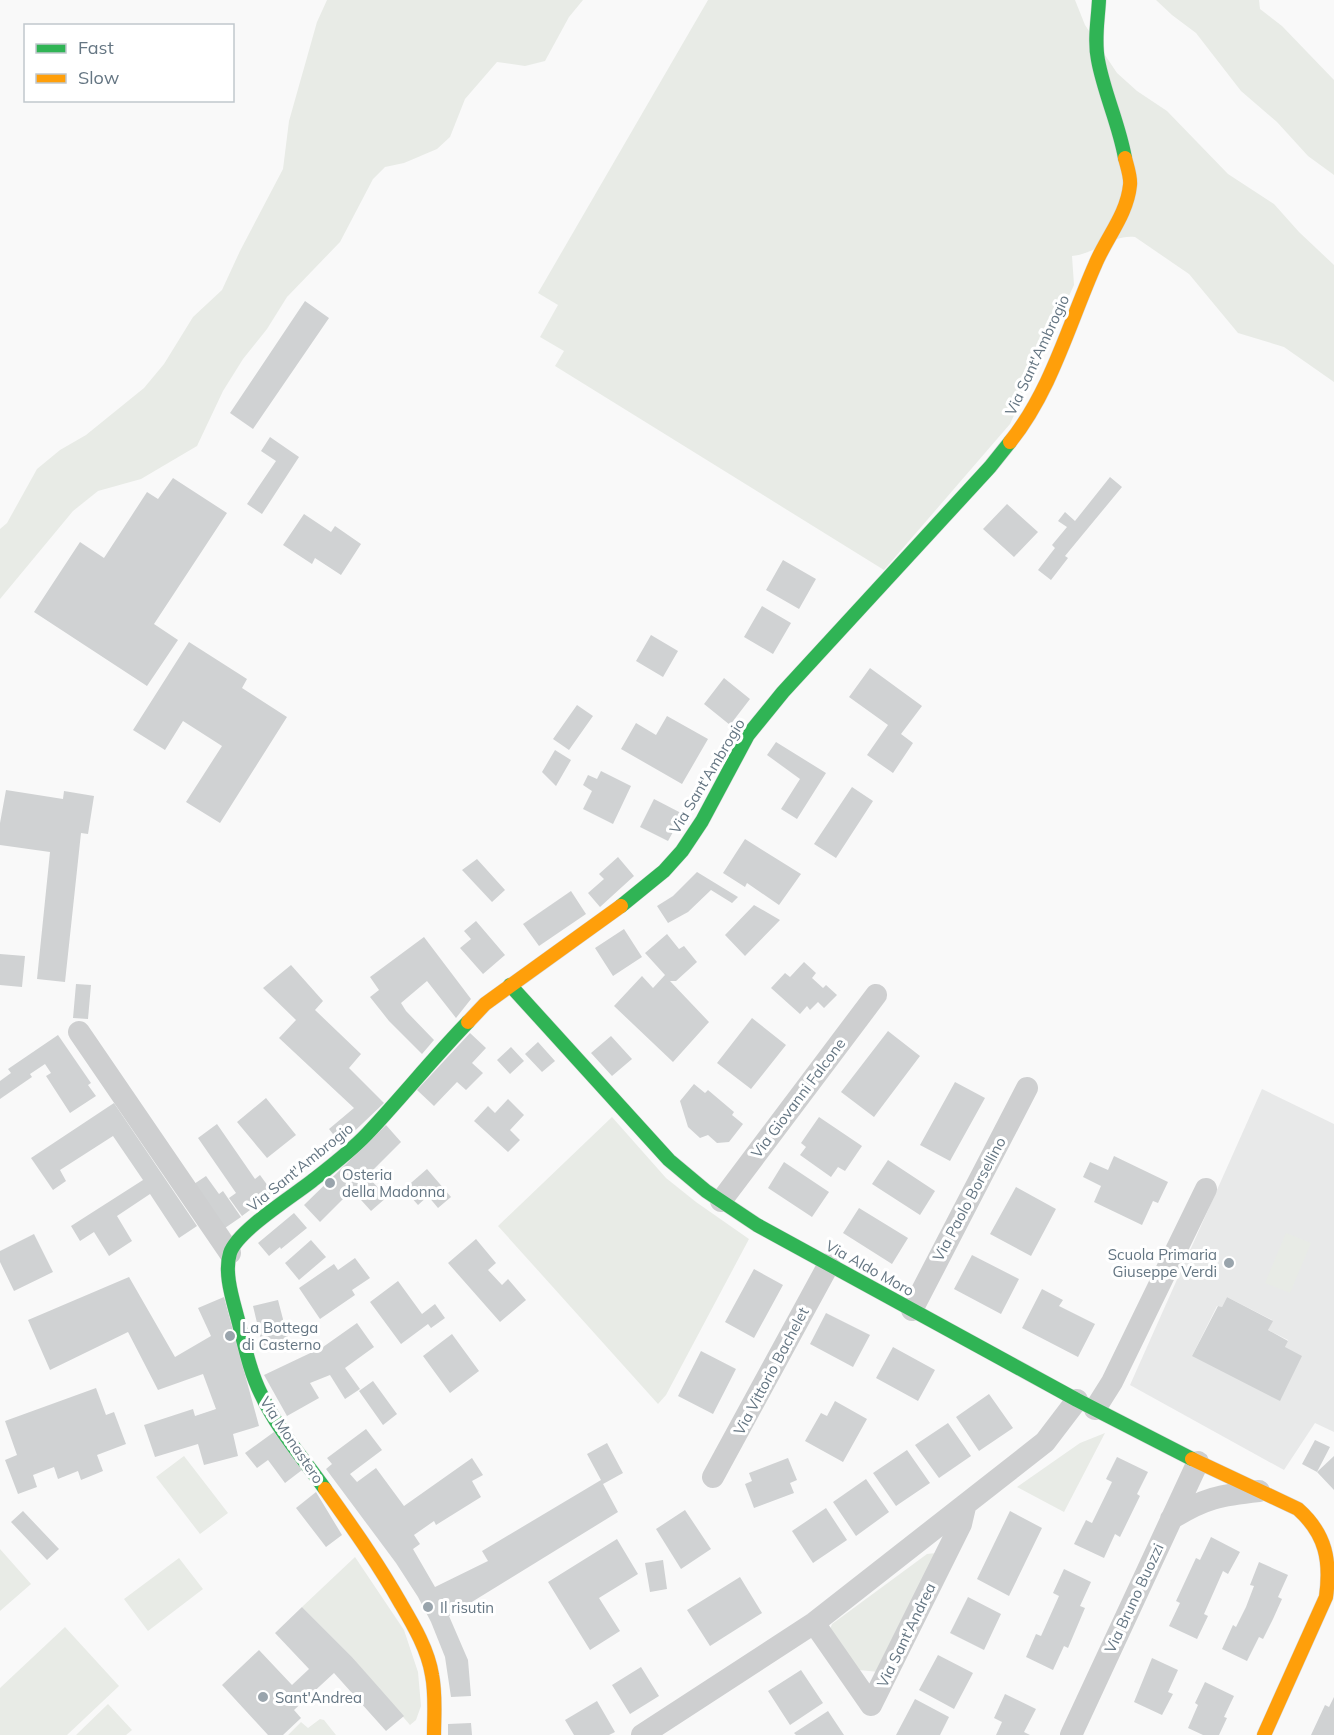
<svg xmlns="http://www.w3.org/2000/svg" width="1334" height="1735" font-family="Mulish,sans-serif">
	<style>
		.built { fill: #e8e9e9; fill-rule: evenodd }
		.green { fill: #e8ebe6 }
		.building { fill: #d0d2d3 }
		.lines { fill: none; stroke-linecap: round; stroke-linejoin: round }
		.fast-casing { stroke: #d5d6d7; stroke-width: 15 }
		.slow-casing { stroke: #d5d6d7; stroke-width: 15 }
		.street { stroke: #cecfd0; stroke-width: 22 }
		.fast { stroke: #30b455; stroke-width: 14 }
		.slow { stroke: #ff9f0a; stroke-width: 14 }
		.poi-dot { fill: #99a4ac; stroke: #fff; stroke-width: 2 }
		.labels { text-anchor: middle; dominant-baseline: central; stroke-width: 6; stroke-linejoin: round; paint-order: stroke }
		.street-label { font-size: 15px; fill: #657683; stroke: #fff }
		.poi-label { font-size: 15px; fill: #657683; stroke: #fff; text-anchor: start }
	</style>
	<rect width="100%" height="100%" fill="#f9f9f9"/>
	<path class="built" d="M1262 1089 1334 1124V1432L1315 1423 1284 1470 1130 1385ZM1227 1297 1272 1320 1268 1330 1288 1340 1285 1347 1192 1356 1217 1306 1222 1307Z"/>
	<path class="green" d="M327 0H583L569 17 545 61 525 66 497 62 465 99 450 137 437 149 404 163 385 167 373 179 340 242 287 297 267 329 243 359 223 391 197 446 141 479 98 491 73 511 0 599V529L7 523 37 469 60 450 86 435 144 388 164 364 193 317 222 290 240 251 283 169 289 121 317 22Z
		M708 0H1075L1085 25 1117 73 1137 91 1167 111 1228 174 1274 204 1299 232 1334 265V382L1284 347 1238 333 1189 274 1135 237C1113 234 1095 254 1072 256L1074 285 1010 424 884 570 555 366 564 351 540 337 558 305 538 293Z
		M1156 0H1259L1260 9 1282 26 1334 80V175L1308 156 1277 122 1241 91 1196 33 1172 15Z
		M612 1117 666 1178 696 1202 749 1239 666 1395 658 1404 498 1226Z
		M1286 1233 1311 1243 1290 1293 1265 1283Z
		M1105 1433 1064 1512 1017 1487 1080 1443Z
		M184 1456 228 1513 200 1534 156 1477Z
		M0 1549 31 1584 0 1611Z
		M936 1553 879 1672 859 1670 829 1632 832 1624 927 1554Z
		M355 1557 404 1630 418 1672 421 1706 416 1720 410 1725 352 1657 302 1607Z
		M179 1558 203 1589 148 1631 124 1599Z
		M65 1627 119 1686 67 1735H0V1688Z
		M108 1704 132 1730 126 1735H76Z
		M320 1719 324 1720 336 1735H288L301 1722 308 1728Z"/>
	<path class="building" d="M305 301 329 318 253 429 230 413Z
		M270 437 299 457 262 514 247 504 276 461 261 451Z
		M1110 477 1122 487 1065 556 1068 558 1051 580 1038 570 1055 548 1052 545 1067 527 1058 521 1065 512 1075 521Z
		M173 478 227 513 154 624 178 640 147 686 34 612 80 542 104 558 147 492 158 499Z
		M1007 504 1038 532 1014 557 983 529Z
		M304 514 331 532 335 526 361 544 341 575 315 558 312 564 283 545Z
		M783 560 816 579 799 609 766 590Z
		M762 606 791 623 773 654 744 637Z
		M651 635 678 651 663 677 636 661Z
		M189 642 247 679 242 688 287 717 220 823 186 802 222 746 183 721 165 750 133 730Z
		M870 668 922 706 901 734 913 743 893 773 867 755 888 725 849 697Z
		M724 678 750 699 730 725 704 704Z
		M577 705 593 716 569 750 553 739Z
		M667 716 708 739 682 784 621 749 636 723 656 735Z
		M776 742 826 773 797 819 781 809 800 779 767 755Z
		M555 750 571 760 556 786 542 772Z
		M601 771 631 786 613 824 583 809 592 791 583 785 588 775 597 779Z
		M852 787 873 801 836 858 814 844Z
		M6 790 63 799 64 791 94 796 88 834 81 833 65 982 37 979 50 852 0 845V823Z
		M654 799 683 814 668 841 640 827Z
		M745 839 801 874 779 905 747 883 745 887 723 873Z
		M618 857 634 876 600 907 588 893 604 879 599 874Z
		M477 859 505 890 492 902 462 870Z
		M697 872 738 897 732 903 711 890 688 912 668 923 657 906 673 896Z
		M571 891 586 914 539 946 523 924Z
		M754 905 780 920 745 956 725 935Z
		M476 921 505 955 483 974 460 948 471 939 464 931Z
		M624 929 642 957 613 976 595 948Z
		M667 934 679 949 684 946 697 962 676 981H670L709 1022 673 1062 614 1006 642 976 653 988 665 975 645 953Z
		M424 937 471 999 456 1018 427 981 401 1003 406 1011 434 1040 422 1054 389 1021 370 997 379 990 370 977Z
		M0 954 25 956 22 987 0 985Z
		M804 962 816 973 812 978 823 988 826 985 837 995 824 1008 818 1002 810 1010 807 1006 800 1014 771 988 785 973 790 977Z
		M291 965 323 1001 315 1010 361 1054 349 1068 384 1103 341 1144 329 1129 354 1108 279 1038 296 1020 263 988Z
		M76 984 91 985 88 1019 73 1018Z
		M752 1018 786 1045 751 1089 717 1063Z
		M888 1031 920 1056 874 1117 841 1092Z
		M470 1033 486 1048 472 1063 483 1073 466 1090 457 1082 434 1106 417 1090Z
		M58 1035 91 1083 88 1085 96 1096 70 1113 46 1076 51 1073 45 1064 30 1074 32 1077 0 1099V1081L11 1073 8 1069Z
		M611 1036 632 1059 612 1076 591 1053Z
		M538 1042 555 1061 542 1072 525 1054Z
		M511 1047 524 1061 510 1074 497 1060Z
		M955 1082 985 1098 950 1161 920 1145Z
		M694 1084 705 1093 708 1090 734 1112 732 1115 743 1124 729 1142 717 1143 708 1135 700 1138 688 1127 680 1101Z
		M266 1098 296 1135 267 1158 237 1122Z
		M508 1099 524 1115 510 1130 520 1140 508 1152 474 1121 488 1106 495 1113Z
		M114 1103 197 1226 179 1238 150 1194 117 1216 132 1241 109 1256 94 1232 80 1241 71 1226 143 1180 113 1136 60 1170 66 1181 53 1190 31 1158Z
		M819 1117 862 1146 845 1171 838 1167 831 1177 800 1155 806 1147 801 1143Z
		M217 1124 255 1179 260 1175 273 1193 242 1216 229 1198 236 1193 198 1138Z
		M386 1125 401 1142 367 1176 387 1197 371 1211 352 1190 320 1222 304 1205Z
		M1114 1156 1168 1182 1158 1203 1153 1201 1142 1225 1094 1202 1101 1186 1083 1177 1090 1162 1108 1170Z
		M888 1160 935 1191 920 1215 872 1184Z
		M784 1162 829 1192 812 1217 768 1188Z
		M427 1169 451 1197 438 1208 428 1196 418 1205 404 1189Z
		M206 1176 219 1194 223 1191 241 1217 222 1230 191 1186Z
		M1016 1187 1056 1209 1031 1256 990 1234Z
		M859 1208 908 1238 892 1264 843 1233Z
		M294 1213 307 1228 281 1249 280 1247 269 1256 258 1243Z
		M34 1234 53 1272 14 1291 0 1262V1251Z
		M476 1239 496 1263 488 1270 502 1285 508 1279 526 1300 500 1322 448 1263Z
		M311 1240 326 1257 299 1280 285 1263Z
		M972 1255 1019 1279 1001 1314 954 1289Z
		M355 1258 370 1278 352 1290 355 1295 320 1319 299 1288 334 1264 338 1270Z
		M754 1269 783 1285 754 1338 725 1322Z
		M129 1277 175 1357 211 1336 198 1308 224 1297 259 1426 233 1434 238 1456 204 1465 198 1444 155 1457 144 1425 193 1409 195 1416 216 1409 203 1374 158 1390 128 1332 50 1370 28 1320Z
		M398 1281 422 1314 435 1304 445 1318 431 1328 428 1324 401 1344 370 1302Z
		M1042 1289 1063 1300 1059 1306 1095 1324 1078 1357 1022 1328Z
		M1227 1297 1273 1321 1268 1330 1288 1341 1285 1347 1302 1356 1280 1401 1192 1356 1218 1306 1222 1307Z
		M278 1300 290 1346 264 1352 253 1306Z
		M826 1313 870 1335 853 1367 810 1344Z
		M357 1323 374 1347 345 1368 360 1389 345 1399 330 1375 310 1383 319 1398 287 1416 264 1375 323 1347Z
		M452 1334 479 1371 450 1393 423 1356Z
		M893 1347 935 1370 918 1401 876 1378Z
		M701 1351 736 1369 713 1414 678 1396Z
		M373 1381 397 1414 383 1425 359 1391Z
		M96 1388 106 1415 114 1412 126 1444 97 1455 103 1471 81 1480 78 1471 58 1479 54 1467 33 1475 37 1487 18 1494 5 1460 17 1455 5 1421Z
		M989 1394 1013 1428 979 1451 956 1417Z
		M835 1401 867 1419 843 1462 805 1441 821 1413 827 1416Z
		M948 1423 971 1456 939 1478 915 1445Z
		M366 1429 382 1450 350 1474 357 1482 376 1468 404 1506 472 1458 483 1475 472 1481 481 1497 436 1525 434 1521 414 1535 420 1544 413 1549 435 1587 488 1561 482 1551 601 1480 587 1454 607 1443 623 1473 603 1484 618 1512 449 1616 468 1660 471 1696 451 1697 445 1657 431 1622 418 1597 396 1563 326 1469 332 1464 327 1458Z
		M274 1432 302 1470 285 1483 268 1460 257 1468 245 1453Z
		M1315 1440 1330 1447 1317 1472 1302 1464Z
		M907 1450 930 1483 896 1506 873 1473Z
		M1334 1456V1490L1317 1472Z
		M1117 1457 1148 1472 1137 1494 1140 1496 1120 1537 1115 1534 1104 1558 1074 1544 1086 1520 1092 1523 1112 1482 1106 1479Z
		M788 1458 797 1480 790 1483 794 1493 754 1508 745 1484 752 1481 749 1473Z
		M866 1479 889 1512 856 1536 833 1502Z
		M316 1492 342 1535 326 1547 296 1508Z
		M826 1508 847 1540 813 1563 792 1531Z
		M685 1510 711 1549 681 1569 656 1529Z
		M23 1511 59 1549 47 1560 11 1522Z
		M1010 1511 1042 1528 1009 1596 977 1579Z
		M1211 1537 1240 1552 1228 1574 1223 1571 1204 1614 1208 1616 1197 1639 1169 1626 1180 1603 1176 1601 1196 1558 1200 1560Z
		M617 1539 638 1574 599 1598 620 1631 590 1650 548 1582Z
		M663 1560 667 1589 650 1592 645 1563Z
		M1259 1562 1288 1575 1278 1597 1282 1599 1273 1619 1263 1639 1259 1637 1247 1661 1222 1649 1233 1625 1236 1627 1246 1607 1254 1586 1250 1585Z
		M1064 1569 1091 1582 1080 1606 1085 1608 1068 1648 1064 1646 1053 1670 1026 1657 1036 1634 1041 1636 1059 1596 1053 1593Z
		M740 1577 762 1613 710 1646 687 1610Z
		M968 1597 1001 1614 984 1650 950 1633Z
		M302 1607 352 1657 404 1716 386 1731 334 1673 294 1710 301 1718 283 1735H268L222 1685 259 1650 292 1685 309 1669 275 1633Z
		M938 1655 973 1673 954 1709 919 1690Z
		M1152 1658 1178 1670 1168 1692 1173 1694 1162 1715 1134 1702Z
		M641 1667 659 1696 630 1714 612 1685Z
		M801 1670 823 1703 790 1725 768 1691Z
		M1205 1682 1234 1696 1224 1717 1227 1718 1219 1735H1203L1188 1728 1198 1705 1195 1703Z
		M1005 1694 1036 1709 1024 1732 1030 1735H996L1002 1722 994 1718Z
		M1334 1697V1735H1311L1325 1705 1329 1707Z
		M915 1699 949 1717 940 1735H896Z
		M597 1701 615 1732 609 1735H574L565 1720Z
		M828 1711 844 1735H796L794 1733Z
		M471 1723 472 1735H448V1724Z"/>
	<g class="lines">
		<defs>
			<path id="fast" d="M1099 0C1098 20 1094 40 1098 60 1104 93 1119 124 1125 158
				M621 906 664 871 682 851 702 821 748 735 783 692 990 467 1010 442
				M510 985 669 1160 706 1191 757 1225 1077 1400 1192 1459
				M325 1489C303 1458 277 1429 261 1394 249 1370 244 1342 237 1316 232 1297 224 1272 230 1253 237 1231 293 1196 312 1181 330 1167 351 1151 367 1134 402 1097 433 1058 468 1022"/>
			<path id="slow" d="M1010 442C1051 391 1069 324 1095 265 1106 238 1127 215 1130 185 1131 177 1127 166 1125 158
				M468 1022 485 1004 621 906
				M1192 1459 1298 1509C1326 1534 1331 1561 1326 1597L1264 1735
				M325 1489C352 1527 378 1563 401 1604 414 1626 428 1650 432 1675 436 1695 434 1715 434 1735"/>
		</defs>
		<use href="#fast" class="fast-casing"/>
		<use href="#slow" class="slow-casing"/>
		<path class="street" d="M79 1032 230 1253
			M721 1201 876 995
			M912 1310 1027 1088
			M1095 1409 1112 1382 1206 1189
			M713 1477 829 1264
			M1171 1519C1204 1498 1221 1495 1259 1491
			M814 1623 871 1705 961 1524 965 1507
			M642 1735 814 1623 1045 1442 1077 1400
			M1071 1735 1198 1462"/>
		<use href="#fast" class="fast"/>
		<use href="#slow" class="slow"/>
	</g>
	<g class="poi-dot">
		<circle cx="330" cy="1183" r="6"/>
		<circle cx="1229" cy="1263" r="6"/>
		<circle cx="230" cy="1336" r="6"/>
		<circle cx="428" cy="1607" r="6"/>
		<circle cx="263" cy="1697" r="6"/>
	</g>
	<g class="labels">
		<g class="street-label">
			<text transform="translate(1037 355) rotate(-65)">Via Sant'Ambrogio</text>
			<text transform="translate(707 776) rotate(-59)">Via Sant'Ambrogio</text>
			<text transform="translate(798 1098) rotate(-53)">Via Giovanni Falcone</text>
			<text transform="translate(300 1167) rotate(-39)">Via Sant'Ambrogio</text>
			<text transform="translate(969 1199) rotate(-62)">Via Paolo Borsellino</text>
			<text transform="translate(870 1268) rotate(29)">Via Aldo Moro</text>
			<text transform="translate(771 1371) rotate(-62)">Via Vittorio Bachelet</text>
			<text transform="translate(292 1440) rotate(56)">Via Monastero</text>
			<text transform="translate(1134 1598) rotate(-65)">Via Bruno Buozzi</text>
			<text transform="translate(906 1635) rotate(-64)">Via Sant'Andrea</text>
		</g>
		<g class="poi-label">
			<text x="342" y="1174">Osteria<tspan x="342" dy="17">della Madonna</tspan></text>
			<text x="1217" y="1254" text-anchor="end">Scuola Primaria<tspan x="1217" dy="17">Giuseppe Verdi</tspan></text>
			<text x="242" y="1327">La Bottega<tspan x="242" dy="17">di Casterno</tspan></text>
			<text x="440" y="1607">Il risutin</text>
			<text x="275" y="1697">Sant'Andrea</text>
		</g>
	</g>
	<rect x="24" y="24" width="210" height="78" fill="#ffffff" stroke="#c1c8cd" stroke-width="1.5"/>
	<rect x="36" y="44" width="30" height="9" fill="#30b455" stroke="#c1c8cd" stroke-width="1.5"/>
	<text x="78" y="54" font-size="18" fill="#657683">Fast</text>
	<rect x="36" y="74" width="30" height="9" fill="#ff9f0a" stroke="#c1c8cd" stroke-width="1.5"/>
	<text x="78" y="84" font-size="18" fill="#657683">Slow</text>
</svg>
